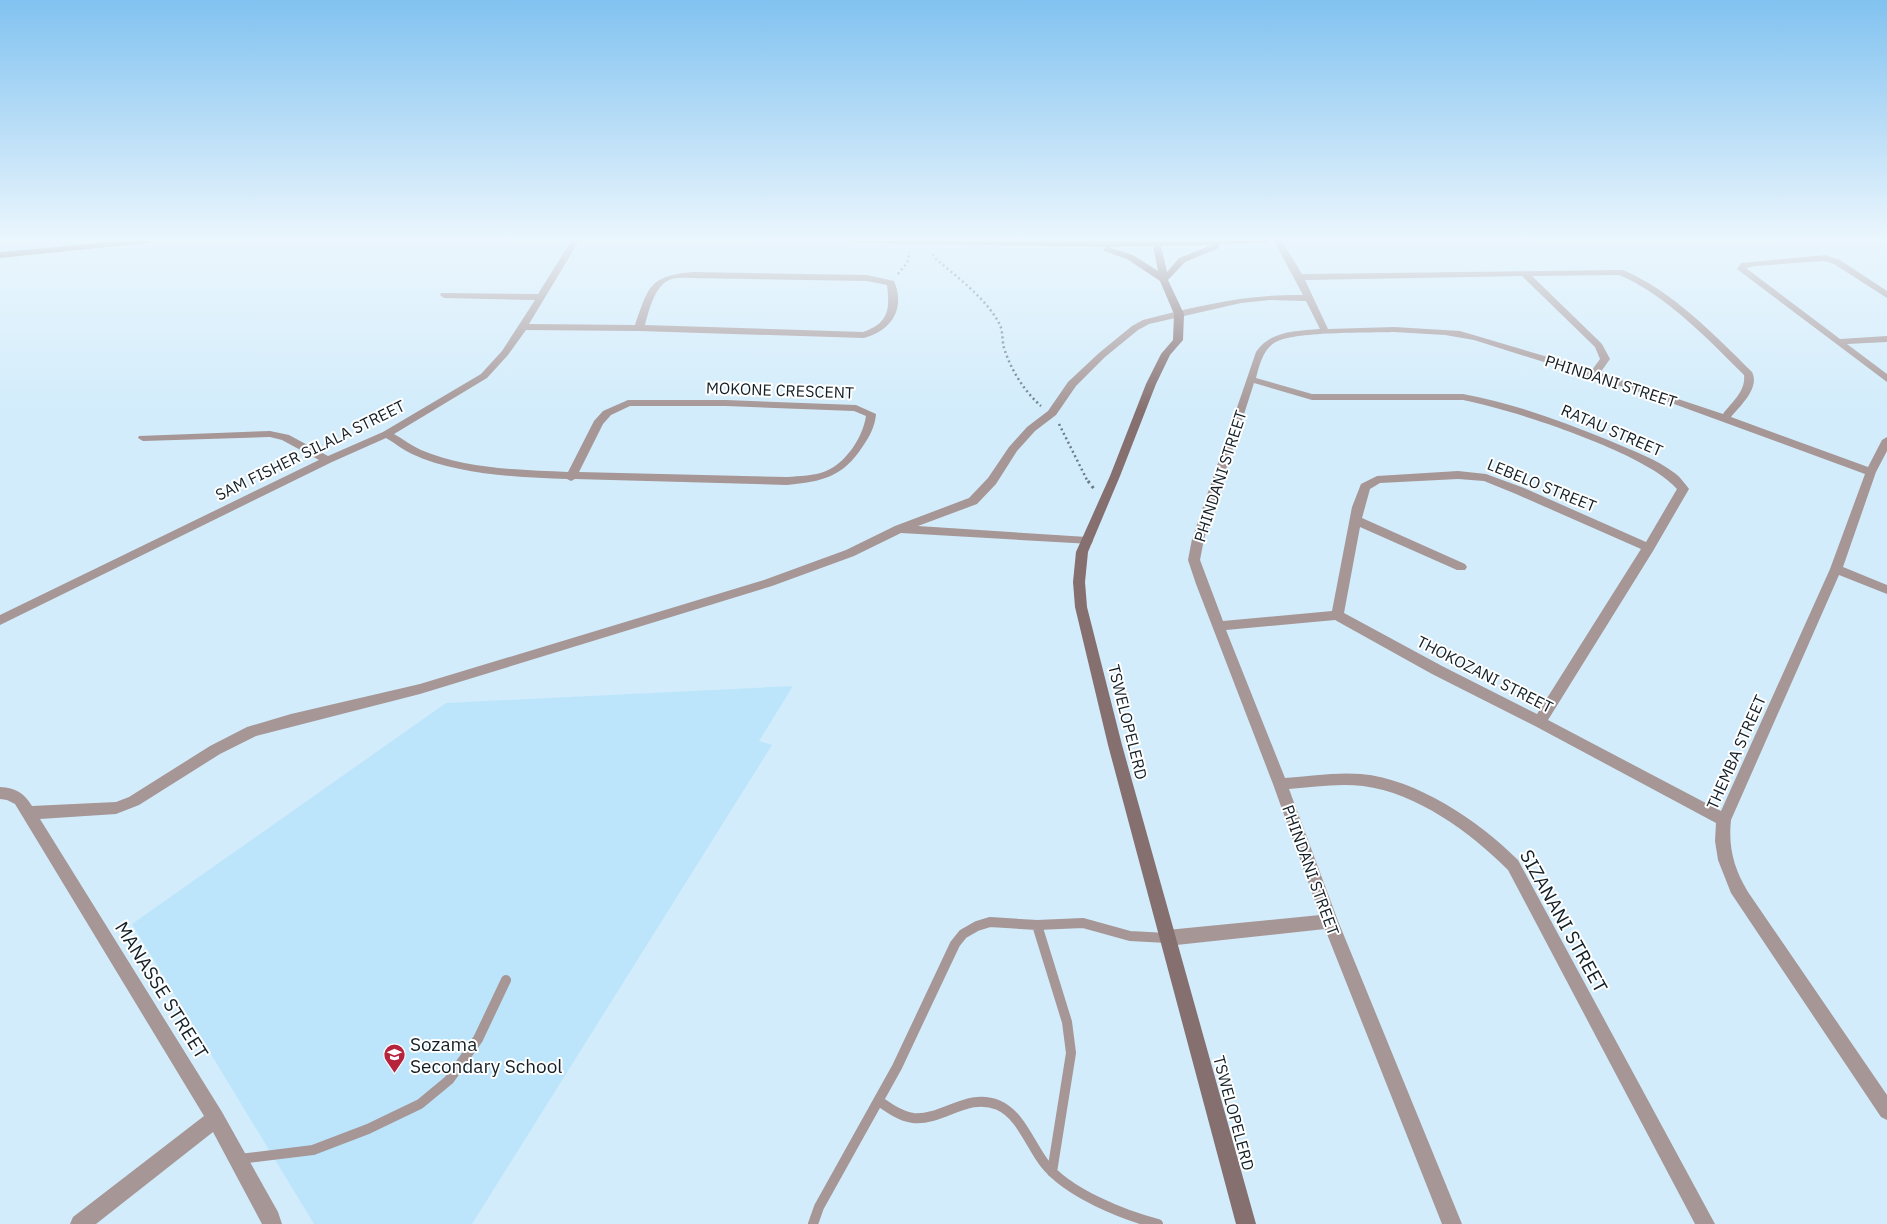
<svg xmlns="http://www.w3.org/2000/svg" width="1887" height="1224" font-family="'IBM Plex Sans',sans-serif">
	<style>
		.built { fill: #bce5fb }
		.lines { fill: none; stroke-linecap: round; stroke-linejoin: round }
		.path-far1 { stroke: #6a7c87; stroke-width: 2.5; stroke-dasharray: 2 3; stroke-linecap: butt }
		.path { stroke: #6a7c87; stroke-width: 3; stroke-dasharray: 2.5 4; stroke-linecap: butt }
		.lane { stroke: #a69696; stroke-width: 10 }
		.street { fill: #a69696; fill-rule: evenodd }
		.secondary { fill: #866f6f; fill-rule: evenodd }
		.labels { text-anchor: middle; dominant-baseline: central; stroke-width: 4; stroke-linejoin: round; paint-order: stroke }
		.street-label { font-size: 16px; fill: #131f26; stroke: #fff }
		.near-street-label { font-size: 19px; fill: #131f26; stroke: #fff }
		.near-poi-label { font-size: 19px; fill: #131f26; stroke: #fff; text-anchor: start }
	</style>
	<rect width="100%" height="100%" fill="#d2ecfb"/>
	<path class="built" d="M793 686 759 741 772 745 472 1224H314L132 924 446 703Z"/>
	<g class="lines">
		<path class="path-far1" d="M933 254 936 259C958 278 987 299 1000 325 1003 332 1002 341 1004 348 1011 370 1024 391 1041 406
			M898 274 907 263 910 252
			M1059 424 1088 482"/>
		<path class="path" d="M1088 481 1094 489"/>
		<path class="lane" d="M1037 925 1067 1022 1071 1053 1052 1172
			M879 1101C889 1108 900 1116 913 1118 943 1121 967 1092 998 1105 1021 1115 1030 1145 1045 1164 1068 1193 1123 1215 1158 1224
			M239 1159 313 1150 368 1129 420 1104 449 1080 478 1039 506 980
			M813 1224 819 1207 897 1067 955 944 963 934 977 926 990 922 1037 925 1083 923 1130 936 1167 938"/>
		<path class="street" d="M571 241H579L529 324 635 325C649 286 649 276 693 272L867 275 894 281C906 309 891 331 864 338L639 331 526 330 508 355 487 378 394 434C403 439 412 446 421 450 466 469 520 470 568 472L594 421 603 411 628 400H726L856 405 876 414C875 426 870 436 863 446 842 478 823 481 787 485L575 479 571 481 567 479C518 477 457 475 412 454 403 450 395 443 386 438L332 462 0 625V615L319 460 282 440 270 437 143 441 138 438 139 436 270 431 289 435 328 456 383 432 481 374 502 351 535 300 444 298 440 295 441 293 538 294ZM693 278 867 281 887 285C890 309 889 323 863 332L645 325C649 311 654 287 669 280 676 277 685 278 693 278ZM630 406H726L854 411 866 416C863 437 846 463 826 471 814 476 800 476 787 477L579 472 603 424 611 415Z
			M1274 241H1282L1302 274 1623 270C1671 290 1716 336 1752 372 1760 388 1741 405 1731 417L1868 467 1882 440 1887 437V451L1876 472 1843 567 1887 585V594L1839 575 1731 820C1728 847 1734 869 1748 892L1887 1095V1120L1881 1117 1731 893 1718 860 1715 841 1716 823 1535 726 1432 674 1335 620 1226 630 1285 778C1310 776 1336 772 1361 774 1417 779 1479 821 1518 860L1715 1224H1695L1508 870C1470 832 1417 793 1363 786 1339 783 1313 787 1289 789L1338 921 1462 1224H1442L1325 929 1167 946 1161 943 1159 938 1161 933 1167 930 1320 915 1273 784 1196 584 1188 560 1192 539 1256 352C1270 331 1295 331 1320 329L1306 301 1270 300 1241 303 1149 324 1138 330 1105 357 1076 386 1056 415 1035 431 1017 451 996 484 977 504 918 526 1087 537 1093 541 1091 544 901 533 854 556 772 586 420 694 256 736 220 754 139 805 116 814 40 819 222 1112 278 1212 282 1224H262L213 1132 96 1224H70L73 1217 204 1116 15 804 7 800 0 799V787C16 788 24 793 32 806L116 802 129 797 210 746 247 727 291 714 420 684 764 580 846 550 895 526 969 498 988 478 1009 447 1027 427 1048 411 1068 382 1099 353 1132 326 1143 320C1198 306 1245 294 1303 295ZM1619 275C1665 294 1709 340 1744 375 1746 391 1732 402 1723 414L1600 373 1610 359 1602 344 1532 276ZM1522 276 1595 347 1600 359 1592 370 1460 331 1394 327 1328 329 1305 280ZM1394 332 1445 335 1474 340 1655 397 1865 474 1830 569 1721 811 1548 720 1653 551 1689 489C1685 484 1681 478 1676 474 1657 459 1631 450 1608 440 1561 421 1513 403 1463 394H1312L1256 378C1259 366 1263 350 1274 343 1292 331 1369 333 1394 332ZM1254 383 1312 400H1463C1511 409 1647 453 1677 489L1646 542 1524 488 1486 474 1458 471 1377 476 1361 484 1352 507 1332 611 1223 621 1200 560 1204 539ZM1458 479 1484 481 1516 494 1641 549 1537 714 1442 666 1344 613 1360 527 1457 570H1465L1467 567 1465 564 1362 518 1370 489 1380 483Z
			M1825 255 1840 260 1887 291V298L1834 264 1824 261 1755 266 1746 268 1840 339 1887 336V342L1847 344 1887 374V382L1737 269 1741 263Z"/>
		<path class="secondary" d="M120 241H152L148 243 0 258V252Z
			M852 241H1270L1266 243 1219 244V248L1185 262 1168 280 1184 314 1183 340 1170 355 1156 384 1120 476 1088 552 1085 582 1087 607 1122 745 1256 1224H1236L1108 745 1075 607 1073 582 1076 552 1110 476 1146 384 1161 354 1173 340 1174 314 1160 281 1127 259 1104 251 1103 249 1106 247 856 243ZM1212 245 1179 258 1167 272 1161 246ZM1153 246 1158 271 1133 255 1108 247Z"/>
	</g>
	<linearGradient id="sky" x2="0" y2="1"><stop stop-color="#81c2f0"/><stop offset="0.58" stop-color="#ebf6fd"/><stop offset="1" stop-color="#ebf6fd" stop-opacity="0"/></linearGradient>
	<rect width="1887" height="412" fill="url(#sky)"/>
	<defs>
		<symbol id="school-pin" viewBox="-11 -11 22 30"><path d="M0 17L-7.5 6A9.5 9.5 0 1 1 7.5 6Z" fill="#b5233d" stroke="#fff"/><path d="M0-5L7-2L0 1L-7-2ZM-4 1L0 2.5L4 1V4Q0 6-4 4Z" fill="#fff"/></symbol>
	</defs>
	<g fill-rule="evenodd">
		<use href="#school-pin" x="382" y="1042" width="25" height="34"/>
	</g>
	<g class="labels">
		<g class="street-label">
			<text transform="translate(1611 381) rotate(18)">PHINDANI STREET</text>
			<text transform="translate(780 390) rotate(2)">MOKONE CRESCENT</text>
			<text transform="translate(1612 430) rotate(23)">RATAU STREET</text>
			<text transform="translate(310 450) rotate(-26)">SAM FISHER SILALA STREET</text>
			<text transform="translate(1220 476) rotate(-72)">PHINDANI STREET</text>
			<text transform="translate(1542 485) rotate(22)">LEBELO STREET</text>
			<text transform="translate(1485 674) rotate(27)">THOKOZANI STREET</text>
			<text transform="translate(1128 722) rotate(76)">TSWELOPELERD</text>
			<text transform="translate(1736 752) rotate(-66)">THEMBA STREET</text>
			<text transform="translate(1311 870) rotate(70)">PHINDANI STREET</text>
			<text transform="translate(1234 1113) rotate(75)">TSWELOPELERD</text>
		</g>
		<g class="near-street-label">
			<text transform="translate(1564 921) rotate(61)">SIZANANI STREET</text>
			<text transform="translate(162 990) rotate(58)">MANASSE STREET</text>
		</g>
		<g class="near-poi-label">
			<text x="410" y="1044">Sozama<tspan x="410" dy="22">Secondary School</tspan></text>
		</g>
	</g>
</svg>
